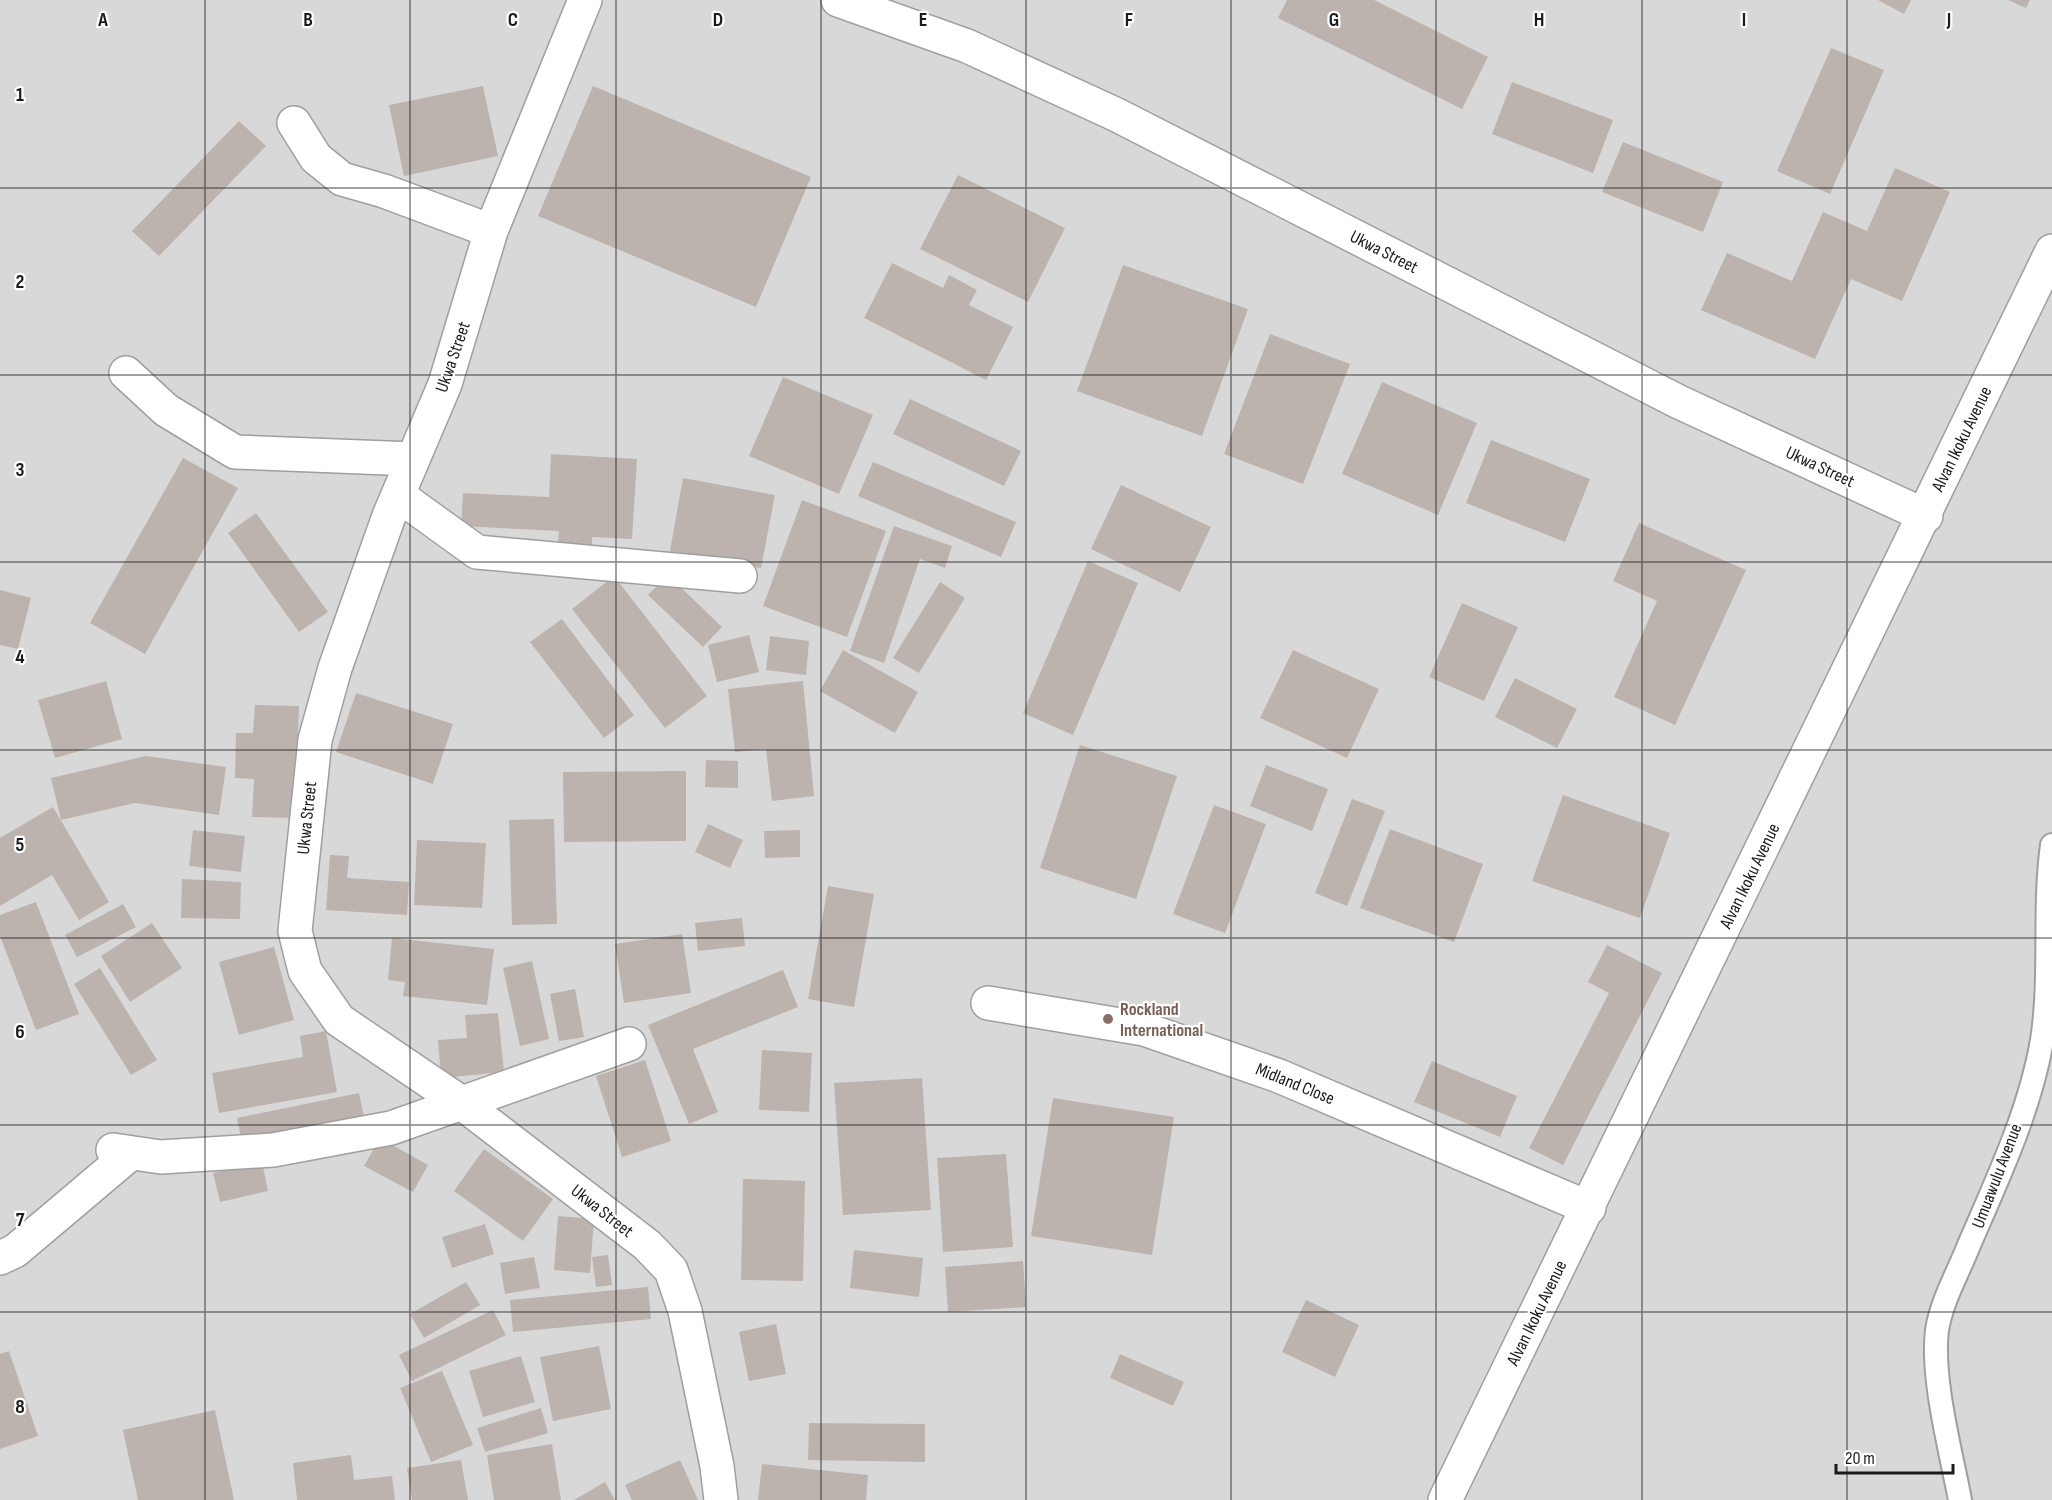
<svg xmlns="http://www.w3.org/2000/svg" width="2052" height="1500" font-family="'Sofia Sans Condensed',sans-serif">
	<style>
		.residential { fill: #d9d8d8 }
		.building { fill: #bcb3ae }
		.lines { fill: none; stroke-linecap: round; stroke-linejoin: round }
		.service-casing { stroke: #9f9f9f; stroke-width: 26 }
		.minor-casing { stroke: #9f9f9f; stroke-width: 36 }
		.service { stroke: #fff; stroke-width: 22 }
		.minor { stroke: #fff; stroke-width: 33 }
		.grid { fill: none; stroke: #1b1b1b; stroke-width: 1.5; stroke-opacity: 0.55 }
		.education-dot { fill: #8d6e63; stroke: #fff; stroke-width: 2 }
		.labels { text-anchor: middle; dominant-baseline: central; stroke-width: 4.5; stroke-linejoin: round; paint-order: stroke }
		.street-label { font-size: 18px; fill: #1b1b1b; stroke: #fff }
		.education-label { font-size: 18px; font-weight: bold; fill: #785e54; stroke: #fff; text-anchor: start }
		.grid-label { font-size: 20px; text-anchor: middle; font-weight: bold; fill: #1b1b1b; stroke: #fff; stroke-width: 4.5; stroke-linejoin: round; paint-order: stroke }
	</style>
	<rect width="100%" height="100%" fill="#ece8e1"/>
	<path class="residential" d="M0 0H2052V1500H0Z"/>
	<path class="building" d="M1287 0H1374L1488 57 1462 109 1278 18Z
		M1878 0H1911L1904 14Z
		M2008 0H2030L2026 8Z
		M1831 48 1884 70 1830 194 1777 171Z
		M1512 82 1613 120 1593 173 1492 134Z
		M483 86 498 156 404 176 389 105Z
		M593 86 811 177 756 307 538 216Z
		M239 121 266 146 159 256 132 231Z
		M1623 142 1723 182 1703 232 1602 192Z
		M1895 168 1950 192 1902 301 1851 279 1815 359 1701 310 1727 253 1792 281 1823 212 1867 231Z
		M958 175 1065 228 1028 302 920 249Z
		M892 263 943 288 949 275 977 290 969 305 1013 327 986 380 864 318Z
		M1123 265 1248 309 1202 436 1077 391Z
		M1270 334 1350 364 1303 484 1224 454Z
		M783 377 873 415 839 494 749 456Z
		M1382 382 1477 423 1438 515 1342 474Z
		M910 399 1021 451 1004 486 893 434Z
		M1491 440 1590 479 1565 542 1466 503Z
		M551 454 637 459 632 539 592 537V546L558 545 559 531 461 526 463 493 549 497Z
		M183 458 238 488 145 654 90 623Z
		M873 462 1016 522 1001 557 858 496Z
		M683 478 775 495 761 568 670 551Z
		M1121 485 1211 527 1180 592 1091 549Z
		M802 500 886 531 847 637 763 606Z
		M256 513 328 612 299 632 228 533Z
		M1639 523 1746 570 1675 725 1614 697 1657 601 1613 581Z
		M894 526 952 546 945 568 920 559 884 663 850 651Z
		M1088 561 1138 583 1073 735 1023 713Z
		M668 575 722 627 703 647 648 595Z
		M614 576 707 696 665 728 572 609Z
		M940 582 965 598 919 673 893 658Z
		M0 590 31 598 18 649 0 645Z
		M1462 603 1518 627 1484 701 1429 677Z
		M562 619 634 715 604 738 530 642Z
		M749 635 759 672 717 682 708 645Z
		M770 636 809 641 806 675 766 670Z
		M843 650 918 692 895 733 820 691Z
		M1293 650 1379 689 1347 758 1260 718Z
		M1515 678 1577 709 1557 748 1495 717Z
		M106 681 122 739 55 758 38 700Z
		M803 681 814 796 772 801 766 749 735 752 728 689Z
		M356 693 453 724 433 784 336 752Z
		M255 705 299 706 295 818 252 817 254 779 235 778 236 733H253Z
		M1080 745 1177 776 1136 899 1040 868Z
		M146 756 226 767 219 815 135 803 61 820 51 778Z
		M706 760 738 761V788L705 787Z
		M1266 765 1328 789 1312 831 1250 806Z
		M686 771V841L564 842 563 772Z
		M1563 795 1670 833 1640 918 1532 881Z
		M1352 799 1385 811 1347 906 1315 893Z
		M1214 805 1266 824 1225 933 1173 914Z
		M53 807 109 902 79 920 52 875 0 906V838Z
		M554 819 557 924 512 925 509 820Z
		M708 824 743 840 730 868 695 852Z
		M1390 829 1483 864 1454 942 1360 908Z
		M193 830 245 836 241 872 189 866Z
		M800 830V857L765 858 764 831Z
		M417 840 486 843 482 908 414 905Z
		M330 855 349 856 347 878 409 882 407 915 326 910Z
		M182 879 241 882 240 919 181 918Z
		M828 886 874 894 854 1007 808 999Z
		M36 902 79 1014 36 1030 0 936V915Z
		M123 904 136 927 77 957 65 935Z
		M742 918 745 946 698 951 695 923Z
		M152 923 182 968 130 1002 101 956Z
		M682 934 691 993 624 1003 615 944Z
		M392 938 494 949 487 1005 403 996 405 982 388 980Z
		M1607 945 1662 973 1563 1165 1529 1148 1609 993 1588 982Z
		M274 947 294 1020 239 1035 219 962Z
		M532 961 549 1039 520 1046 503 968Z
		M100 968 157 1060 131 1075 74 984Z
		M783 970 798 1007 693 1049 718 1112 689 1124 648 1025Z
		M575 989 584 1037 559 1041 550 994Z
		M498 1013 504 1072 441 1078 438 1040 467 1038 465 1015Z
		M326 1031 337 1092 219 1113 212 1073 303 1057 300 1036Z
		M762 1050 812 1053 809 1112 759 1110Z
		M645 1060 671 1141 622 1157 596 1076Z
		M1432 1061 1517 1096 1500 1137 1414 1102Z
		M922 1078 931 1210 843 1215 834 1083Z
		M359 1093 365 1121 243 1147 237 1118Z
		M1053 1098 1174 1117 1152 1255 1031 1236Z
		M380 1138 428 1165 413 1192 364 1166Z
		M484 1149 553 1199 523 1241 454 1191Z
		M1006 1154 1013 1247 943 1252 937 1158Z
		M262 1162 268 1191 220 1202 213 1173Z
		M743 1179 805 1181 803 1281 741 1280Z
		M558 1216 594 1219 590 1273 554 1270Z
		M485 1224 494 1254 452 1268 442 1237Z
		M854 1250 923 1258 919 1297 850 1288Z
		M608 1255 612 1285 596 1287 592 1257Z
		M534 1257 540 1288 505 1294 500 1263Z
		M1023 1261 1026 1307 948 1312 945 1267Z
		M466 1282 480 1305 424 1338 410 1314Z
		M648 1287 651 1319 513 1332 510 1300Z
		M1306 1300 1359 1325 1335 1377 1282 1352Z
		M493 1310 506 1335 412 1381 399 1355Z
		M776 1324 786 1374 749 1381 739 1332Z
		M599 1346 611 1409 553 1421 540 1357Z
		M9 1351 38 1436 0 1449V1354Z
		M1120 1354 1184 1382 1173 1406 1110 1378Z
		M521 1356 535 1402 483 1417 469 1371Z
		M442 1371 473 1445 431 1462 400 1388Z
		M541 1408 548 1433 485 1452 477 1428Z
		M215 1410 234 1500H138L123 1430Z
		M809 1423 925 1424V1462L808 1460Z
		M552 1444 561 1500H494L487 1455Z
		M351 1455 354 1480 392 1476 395 1500H297L293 1463Z
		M461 1460 468 1500H412L407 1468Z
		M680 1460 698 1500H632L625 1485Z
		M762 1464 868 1475 866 1500H758Z
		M605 1482 615 1500H574Z"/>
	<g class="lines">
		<defs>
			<path id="service" d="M1960 1500C1951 1452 1931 1378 1937 1330 1942 1300 1958 1273 1969 1245 1997 1180 2030 1111 2042 1040 2052 976 2043 910 2052 845"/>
			<path id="minor" d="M585 0 491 231 445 384 389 516 335 668 315 740 295 931 305 971 339 1020 463 1104 647 1245 671 1270 685 1311 717 1466 721 1500
				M838 0 967 46 1117 115 1679 402 1926 516
				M294 123 316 158 342 179 384 191 491 231
				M126 373 166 410 235 452 413 459
				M398 495 477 552 740 576
				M988 1003 1144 1029 1279 1076 1589 1208
				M113 1150 161 1157 273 1150 391 1128 629 1044
				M0 1258 15 1251 131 1153
				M1445 1500 2052 251"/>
		</defs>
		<use href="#service" class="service-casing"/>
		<use href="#minor" class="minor-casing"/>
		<use href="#service" class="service"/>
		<use href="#minor" class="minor"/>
	</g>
	<path class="grid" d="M205 0V1500M410 0V1500M616 0V1500M821 0V1500M1026 0V1500M1231 0V1500M1436 0V1500M1642 0V1500M1847 0V1500M0 188H2052M0 375H2052M0 562H2052M0 750H2052M0 938H2052M0 1125H2052M0 1312H2052"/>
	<circle class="education-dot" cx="1108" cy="1019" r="6"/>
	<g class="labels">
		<g class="street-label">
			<text transform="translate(1384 252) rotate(27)">Ukwa Street</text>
			<text transform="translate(453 357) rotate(-71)">Ukwa Street</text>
			<text transform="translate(1962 439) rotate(-64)">Alvan Ikoku Avenue</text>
			<text transform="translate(1820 467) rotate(25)">Ukwa Street</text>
			<text transform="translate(307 818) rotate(-84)">Ukwa Street</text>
			<text transform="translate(1750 876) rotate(-64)">Alvan Ikoku Avenue</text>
			<text transform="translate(1295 1084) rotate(22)">Midland Close</text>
			<text transform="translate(1997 1176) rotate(-69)">Umuawulu Avenue</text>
			<text transform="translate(602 1211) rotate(38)">Ukwa Street</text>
			<text transform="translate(1537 1313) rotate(-64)">Alvan Ikoku Avenue</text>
		</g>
		<g class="education-label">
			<text x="1120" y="1009">Rockland<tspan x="1120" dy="21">International</tspan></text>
		</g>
	</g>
	<g class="grid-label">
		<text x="103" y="26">A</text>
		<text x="308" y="26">B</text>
		<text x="513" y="26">C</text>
		<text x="718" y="26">D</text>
		<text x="923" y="26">E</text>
		<text x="1129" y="26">F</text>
		<text x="1334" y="26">G</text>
		<text x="1539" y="26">H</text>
		<text x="1744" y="26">I</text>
		<text x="1949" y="26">J</text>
		<text x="20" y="101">1</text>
		<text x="20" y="288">2</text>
		<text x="20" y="476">3</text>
		<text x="20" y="663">4</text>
		<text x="20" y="851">5</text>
		<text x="20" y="1038">6</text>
		<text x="20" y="1226">7</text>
		<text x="20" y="1413">8</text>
	</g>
	<path d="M1836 1464v9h117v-9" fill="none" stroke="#1b1b1b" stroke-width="3"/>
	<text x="1845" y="1464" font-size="18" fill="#1b1b1b" stroke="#ffffff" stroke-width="4.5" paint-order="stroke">20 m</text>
</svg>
